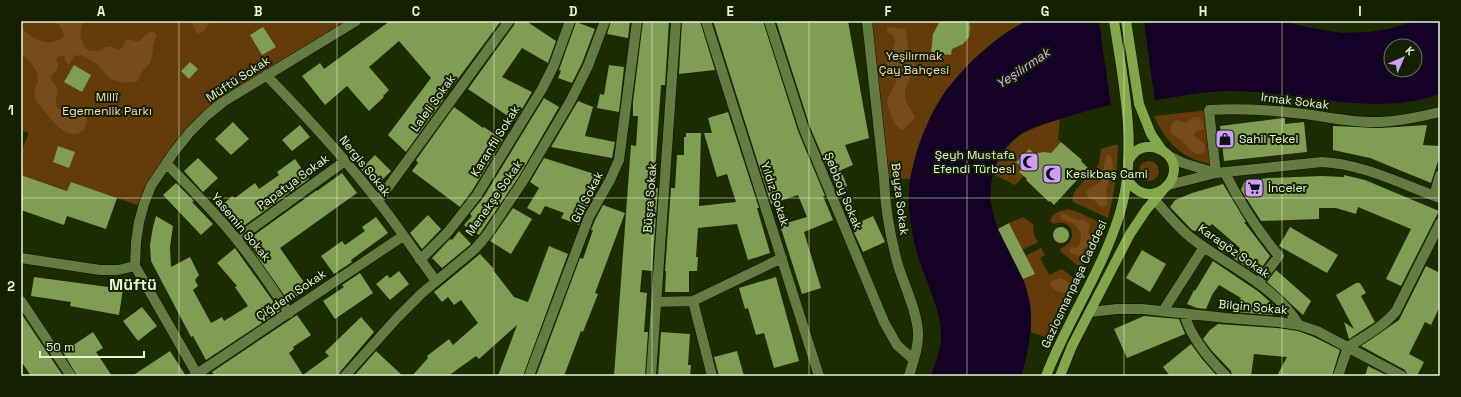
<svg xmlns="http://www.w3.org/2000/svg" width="1461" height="397" font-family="'Space Grotesk',sans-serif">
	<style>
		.green { fill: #633c0a }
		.forest { fill: #754c1a }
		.water { fill: #150026; fill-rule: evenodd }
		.pier { fill: #1c2b00 }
		.building { fill: #7f9d53 }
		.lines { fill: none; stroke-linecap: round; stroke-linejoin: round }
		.street-casing { stroke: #081200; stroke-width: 11 }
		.primary-casing { stroke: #081200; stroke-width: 11 }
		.street { stroke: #647b42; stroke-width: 10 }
		.primary { stroke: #83a64a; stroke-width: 10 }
		.grid { fill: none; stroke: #e8f6d7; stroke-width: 1; stroke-opacity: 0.55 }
		.labels { text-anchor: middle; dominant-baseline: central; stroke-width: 4; stroke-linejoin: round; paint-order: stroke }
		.park-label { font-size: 12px; fill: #fcdcbd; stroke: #152003 }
		.street-label { font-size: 12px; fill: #e8f6d7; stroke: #152003 }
		.poi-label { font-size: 12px; fill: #e8f6d7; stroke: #152003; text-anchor: start }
		.water-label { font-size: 13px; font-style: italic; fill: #dab5ff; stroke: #152003 }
		.district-label { font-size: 16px; font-weight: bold; fill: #e8f6d7; stroke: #152003 }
		.neatline { fill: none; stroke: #e8f6d7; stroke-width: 1.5 }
		.grid-label { font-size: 13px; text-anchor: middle; font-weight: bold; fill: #e8f6d7 }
	</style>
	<rect width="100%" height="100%" fill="#1c2b00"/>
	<path class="green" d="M21 21H356L238 92 190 132 143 207 71 182 65 197 63 189 21 175V153L29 133 21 130Z
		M867 21H1027C1009 29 995 41 980 54 941 91 922 127 910 179L884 178Z
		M1209 110 1215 165C1183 160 1167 144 1154 116Z
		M1060 119 1058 139 1061 142 1049 155 1037 156 1029 149 1016 162 1022 168 1019 172 1024 176 1015 185 993 174C1006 137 1025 130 1060 119Z
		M1114 145H1118C1117 170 1115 194 1108 218L1073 202C1069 190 1091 177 1097 167 1100 163 1100 155 1101 149Z
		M1139 171a10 10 0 1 1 20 0a10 10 0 1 1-20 0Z
		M1069 209 1080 213 1105 225 1084 271 1060 251 1061 248C1081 240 1072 217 1054 224L1050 221C1052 212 1061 211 1069 209Z
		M1023 217 1033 224 1034 235 1038 242 1023 250 1009 223Z
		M1041 248 1045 255 1040 258 1049 275 1062 269 1079 282 1051 339 1031 332C1031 314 1029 297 1023 279L1034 274 1025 256Z"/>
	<path class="forest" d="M54 21H83C78 32 80 52 96 51 102 51 105 45 112 47 114 47 115 49 118 50L123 47 125 41 128 39C144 44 138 39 150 32H154L157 36 154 42 152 56 150 63 141 73 138 81 124 83 109 78 98 65 82 55 74 56 69 64 65 61V57L62 56 57 57 56 60 58 64 57 70 51 76V80L56 86 58 91C55 104 53 110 69 111 73 111 77 113 82 113L87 119 85 128C68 148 47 113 37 102 31 93 38 87 38 77 37 68 28 59 21 54V27C25 32 29 34 33 37 45 44 51 44 63 38 65 30 60 26 54 21Z
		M193 21H210L205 30 199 34 197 33 192 24Z
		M887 27 906 29 908 47 915 65C913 77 903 85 905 98 907 106 913 111 915 118L903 130H901L894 123 887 104C887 93 900 85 895 74 893 68 888 69 886 61L895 44 894 37 887 31Z
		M1195 117H1199L1203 123V129L1196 132 1194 135C1198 142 1207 140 1205 151 1196 159 1190 149 1184 143 1180 137 1173 138 1170 130L1173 122 1176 120 1186 123 1192 118Z
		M1107 155H1110C1120 169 1100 188 1108 203L1102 208 1094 200 1088 198 1086 192C1090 186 1097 187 1101 180 1105 172 1103 162 1107 155Z
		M1062 214H1066L1075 219 1084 220 1090 225 1088 231 1089 235 1095 238 1096 241 1093 244 1084 248C1081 253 1085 257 1083 261L1081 262 1080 258 1078 255 1072 254 1069 251 1071 247 1076 248 1080 244 1081 232 1074 224 1062 219 1060 217Z
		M1061 278 1073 285C1071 297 1055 294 1050 284 1053 280 1056 279 1061 278Z"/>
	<path class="water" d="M1027 21H1280L1312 28 1341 33 1369 32 1389 29 1414 21H1440V94C1371 118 1301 91 1231 91 1205 91 1181 96 1156 100 1141 102 1126 103 1111 105 1092 109 1073 115 1054 121 1043 124 1030 128 1019 135 1006 145 996 159 993 174 981 222 1015 249 1027 291 1036 320 1028 348 1022 376H931C935 365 939 353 941 341 943 314 928 287 920 262 915 248 912 233 910 218 904 178 922 125 945 92 964 66 998 34 1027 21ZM1391 46H1415V70H1391Z"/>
	<path class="pier" d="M1099 21H1144L1155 102 1111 107Z"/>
	<path class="building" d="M390 21H501L443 99H444L406 152 388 135 431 78 399 41 369 67 389 90 383 96 384 97 369 111 347 86 325 105 302 76 320 63 324 69Z
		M515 21H526L556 41 548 63 522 48 502 77 532 92 515 121 468 89 514 25Z
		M611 21H630L628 38 607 34Z
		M643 21H669L665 85H661L654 188H658L652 271 642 270 640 292 647 293 644 332H648L645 376H614L631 145 636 146 638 116H633V102Z
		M682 21H700L715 70 679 74Z
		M713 21H763L798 131 825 196H823L833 220 804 232 821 288 802 294 780 225 807 217 798 195 771 204Z
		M776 21H848L869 138 845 145 853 165 841 170 847 186 837 190 810 127Z
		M940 21H969L970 28 969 37 963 44 952 49 951 55 931 53 933 34Z
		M576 22 595 29 582 63 572 83 558 78 561 71 559 70Z
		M263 27 276 47 262 55 250 35Z
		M190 62 198 69 189 79 181 71Z
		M74 65 91 75 82 92 64 82Z
		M609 65 624 67 619 112 597 108 600 94 604 95Z
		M544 98 559 107 518 178 479 235 464 225 472 216 470 214 483 198Z
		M578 101 593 107 585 136 615 142 612 158 551 147Z
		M454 107 483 128 484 127 503 140 472 191 460 207 412 171 418 163 416 160Z
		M728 112 759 208H757L770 253 748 260 737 224 698 228 696 257H698L697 271H689V292H665L666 271H665L671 188H675L677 155H684V137H686V133H701L699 206 736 202 727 174 717 177 704 133H712L708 118Z
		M1283 118H1285V124L1304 122 1307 152 1224 161 1220 126Z
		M233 122 249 139 231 155 215 139Z
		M300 125 310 137 292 151 282 140Z
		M1427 125 1423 145 1440 146V155L1431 183 1370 158 1333 150V126L1380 128Z
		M1061 142 1082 160 1081 161 1088 168 1054 205 1050 201 1049 202 1026 180 1027 179 1019 172 1022 168 1016 162 1029 149 1035 154 1043 152 1051 153Z
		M58 146 75 152 69 168 53 162Z
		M375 155 391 171 377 185 361 169Z
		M198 158 218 178 203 192 184 171Z
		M544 158 604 177 583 214 579 225 561 218 564 213 545 206 540 215 527 208 539 188 530 182Z
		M295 159 309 179 238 230 219 208 232 196 235 198 255 183 259 189 279 175 277 172Z
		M342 173 357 193 280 248 308 288 289 302 246 241 317 190V191Z
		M21 175 67 191 71 182 117 198 106 229 67 216 64 225 21 210Z
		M1344 175 1365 180 1439 211 1401 286 1386 279 1411 229 1358 207 1356 214 1336 208H1319V219L1261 221 1241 190 1244 182 1267 178 1322 176 1344 177Z
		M176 183 194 201 192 202 213 224 201 235 163 195Z
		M1223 184 1246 222H1244L1270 256 1257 274 1233 258 1240 248 1212 224 1202 233 1192 230 1170 207 1175 200 1192 193Z
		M603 205 625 213 595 293 598 294 583 332 581 331 564 376H536L580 258 583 259 593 230H591L595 220Z
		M513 208 532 219 511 254 490 241Z
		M428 215 441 229 422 249 410 233Z
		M156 216 173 226 170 247 171 267 190 257 199 275 195 280 198 286 193 290 211 323 222 317 224 321 248 306 235 287 237 286 217 263 235 248 280 311 206 360 193 336 191 337 151 261 150 245 153 227Z
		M873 216 885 242 863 252 851 226Z
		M376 217 388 233 351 260 352 262 334 274 321 256 342 241 345 245 365 231 362 227Z
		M1009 223 1035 274 1023 279 998 229Z
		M1290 227 1338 255 1327 273 1279 246Z
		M1053 235a8 8 0 1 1 16 0a8 8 0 1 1-16 0Z
		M459 231 471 244 442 268 432 258 450 239 452 240Z
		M549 246 568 254 523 376H498L517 325 479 359 476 356 448 376H412L428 358 427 356 449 339 453 345 478 323 461 300 454 305 448 297 442 302 434 292 451 278 480 254 494 269 493 270 514 297 528 302Z
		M1142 250 1166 264 1150 292 1126 278Z
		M1213 261 1259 292 1278 309 1273 315 1234 312 1241 298 1219 285 1212 295 1206 309 1197 308 1187 304 1194 290 1195 291Z
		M1426 266 1440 273V306L1431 325 1425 322 1409 354 1424 362 1417 376H1408L1405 370 1361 346 1399 320Z
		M1276 270 1311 301 1303 315 1267 282Z
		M399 271 409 284 390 300 376 284 387 275 390 278Z
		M360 273 373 293 335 319 323 301 344 287 342 285Z
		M34 277 123 289 119 315 70 306 71 302 31 296Z
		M776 277 799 361 774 368 764 333 756 335 748 308 745 309 739 288Z
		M1356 283H1360L1366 293 1361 296 1375 322 1349 339 1344 322 1354 329 1336 295Z
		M142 307 157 326 138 341 123 321Z
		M21 313 63 376H31L21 361Z
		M297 315 311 335 293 347 294 349 289 353 303 375 329 356 325 352 361 317 374 332 340 372 339 376H214L212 372Z
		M1144 316 1179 319 1185 334 1127 358 1114 329Z
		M1218 324 1277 328 1298 331 1314 337 1340 350 1332 376H1277L1287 357 1254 354 1251 376H1232L1231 371 1212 351 1203 339 1210 330Z
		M93 332 103 348 96 352 112 376H77L63 352Z
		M661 332 690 334 688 365H691L690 376H658Z
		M1191 344 1202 359 1217 376H1170L1163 367Z
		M170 351 186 376H132Z
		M376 351 403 376H354Z
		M737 351 744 376H719L714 357Z
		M1368 366 1388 376H1365Z"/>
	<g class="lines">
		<defs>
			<path id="street" d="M706 21 819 376
				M769 21 804 129 884 322 897 345 914 360
				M867 21 884 178C885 207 890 236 898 265 904 285 917 311 918 332 919 347 913 362 909 376
				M266 75C305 115 343 156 377 200 398 226 416 254 436 281
				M1169 156 1183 163 1216 173
				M166 163C190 188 216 213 237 240 256 263 272 288 289 313
				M1216 173 1209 110C1241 108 1272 110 1304 114 1329 117 1354 123 1380 122 1400 121 1420 117 1440 112
				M1225 173C1240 203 1257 230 1279 256L1258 283
				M1168 185 1216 173 1322 162C1363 164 1401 184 1440 198
				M1434 196 1440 175
				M1155 200C1166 213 1177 226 1190 237 1227 266 1274 284 1299 325
				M378 201 509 21
				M237 239 345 161
				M21 258 100 270H118L135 266
				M420 260 448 232 477 195 542 89 554 65 570 21
				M21 301 71 376
				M693 301 712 376
				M656 302 693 301 782 258
				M1163 311 1204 247
				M1090 312 1117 309H1142L1227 318 1278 322 1299 325 1317 331 1402 376
				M1184 313C1190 337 1209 359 1226 376
				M194 376 403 236
				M198 376 135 266 136 242 139 222 144 204 151 186 174 152 190 132 207 115 223 102 356 21
				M345 376 397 318 422 293 475 249 487 235 523 181 570 102 588 66 605 21
				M529 376 589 217 610 180 619 160 637 21
				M651 376 676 21
				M1338 376 1348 347C1365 336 1383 327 1396 311L1440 223"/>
			<path id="primary" d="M1126 21 1139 104 1151 134 1162 150
				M1127 178C1147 216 1191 177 1167 154 1162 150 1157 147 1150 147 1140 146 1133 152 1128 161
				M1046 376C1066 323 1099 276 1117 222 1140 157 1124 87 1114 21
				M1060 376 1072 346 1130 234 1146 210 1163 190"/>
		</defs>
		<use href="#street" class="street-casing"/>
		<use href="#primary" class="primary-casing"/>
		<use href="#street" class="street"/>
		<use href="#primary" class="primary"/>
	</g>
	<path class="grid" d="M179 21V376M337 21V376M494 21V376M652 21V376M809 21V376M967 21V376M1124 21V376M1282 21V376M21 198H1440"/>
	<defs>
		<symbol id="shop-square" viewBox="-11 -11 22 22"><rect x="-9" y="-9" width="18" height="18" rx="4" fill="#d09dff" stroke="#152003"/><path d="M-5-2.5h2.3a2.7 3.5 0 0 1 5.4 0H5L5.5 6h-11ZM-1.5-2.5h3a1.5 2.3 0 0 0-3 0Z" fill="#111"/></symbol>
		<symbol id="mosque-square" viewBox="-11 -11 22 22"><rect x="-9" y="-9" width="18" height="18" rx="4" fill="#d09dff" stroke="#152003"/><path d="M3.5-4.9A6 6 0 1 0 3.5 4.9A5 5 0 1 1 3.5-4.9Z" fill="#111"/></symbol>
		<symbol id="supermarket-square" viewBox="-11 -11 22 22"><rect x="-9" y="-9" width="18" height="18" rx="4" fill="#d09dff" stroke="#152003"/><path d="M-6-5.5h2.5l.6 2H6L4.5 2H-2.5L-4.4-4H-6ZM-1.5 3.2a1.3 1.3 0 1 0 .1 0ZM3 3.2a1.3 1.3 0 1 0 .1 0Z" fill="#111"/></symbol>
	</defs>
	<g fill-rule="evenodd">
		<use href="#shop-square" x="1214" y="128" width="22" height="22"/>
		<use href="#mosque-square" x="1018" y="151" width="22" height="22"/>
		<use href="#mosque-square" x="1041" y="163" width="22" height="22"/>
		<use href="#supermarket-square" x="1243" y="177" width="22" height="22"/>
	</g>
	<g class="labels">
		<g class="park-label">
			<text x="914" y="56">Yeşilırmak<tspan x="914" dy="14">Çay Bahçesi</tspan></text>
			<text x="107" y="97">Millî<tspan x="107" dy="14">Egemenlik Parkı</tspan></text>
		</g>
		<g class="street-label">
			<text transform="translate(238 79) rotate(-33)">Müftü Sokak</text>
			<text transform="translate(1295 101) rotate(7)">Irmak Sokak</text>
			<text transform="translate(433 103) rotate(-54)">Laleli Sokak</text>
			<text transform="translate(495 141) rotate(-58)">Karanfil Sokak</text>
			<text transform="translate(365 166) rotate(51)">Nergis Sokak</text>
			<text transform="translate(293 182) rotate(-36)">Papatya Sokak</text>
			<text transform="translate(843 191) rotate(68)">Şebboy Sokak</text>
			<text transform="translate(775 194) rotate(72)">Yıldız Sokak</text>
			<text transform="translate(587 197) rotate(-63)">Gül Sokak</text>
			<text transform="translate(494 198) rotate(-55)">Menekşe Sokak</text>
			<text transform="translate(650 198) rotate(-86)">Büşra Sokak</text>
			<text transform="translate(900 199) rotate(83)">Beyza Sokak</text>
			<text transform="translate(241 227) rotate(50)">Yasemin Sokak</text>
			<text transform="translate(1234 251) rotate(35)">Karagöz Sokak</text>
			<text transform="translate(1074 284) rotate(-65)">Gaziosmanpaşa Caddesi</text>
			<text transform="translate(291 295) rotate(-34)">Çiğdem Sokak</text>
			<text transform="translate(1253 307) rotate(5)">Bilgin Sokak</text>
		</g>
		<g class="poi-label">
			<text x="1239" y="139">Sahil Tekel</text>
			<text x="1015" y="155" text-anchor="end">Şeyh Mustafa<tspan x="1015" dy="14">Efendi Türbesi</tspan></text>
			<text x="1066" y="174">Kesikbaş Cami</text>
			<text x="1268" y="188">İnceler</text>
		</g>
		<g class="water-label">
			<text transform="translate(1023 68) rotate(-34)">Yeşilırmak</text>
		</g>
		<g class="district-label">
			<text x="133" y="284">Müftü</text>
		</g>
	</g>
	<rect width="1461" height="397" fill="none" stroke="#152003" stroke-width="44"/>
	<g transform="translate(1403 58) rotate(45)"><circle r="19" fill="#152003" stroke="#697658"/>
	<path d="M0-3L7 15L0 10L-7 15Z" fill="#d09dff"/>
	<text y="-6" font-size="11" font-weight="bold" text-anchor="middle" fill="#e8f6d7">K</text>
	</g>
	<path d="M40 351v6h104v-6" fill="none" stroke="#e8f6d7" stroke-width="2"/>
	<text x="46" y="351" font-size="12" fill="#e8f6d7" stroke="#152003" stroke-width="3" paint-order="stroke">50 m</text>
	<rect x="22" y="22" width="1417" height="353" class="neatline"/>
	<g class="grid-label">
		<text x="101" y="16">A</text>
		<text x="258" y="16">B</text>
		<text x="416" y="16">C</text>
		<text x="573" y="16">D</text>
		<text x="730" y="16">E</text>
		<text x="888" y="16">F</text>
		<text x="1045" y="16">G</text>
		<text x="1203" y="16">H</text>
		<text x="1360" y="16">I</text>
		<text x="11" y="115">1</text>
		<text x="11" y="291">2</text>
	</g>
</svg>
